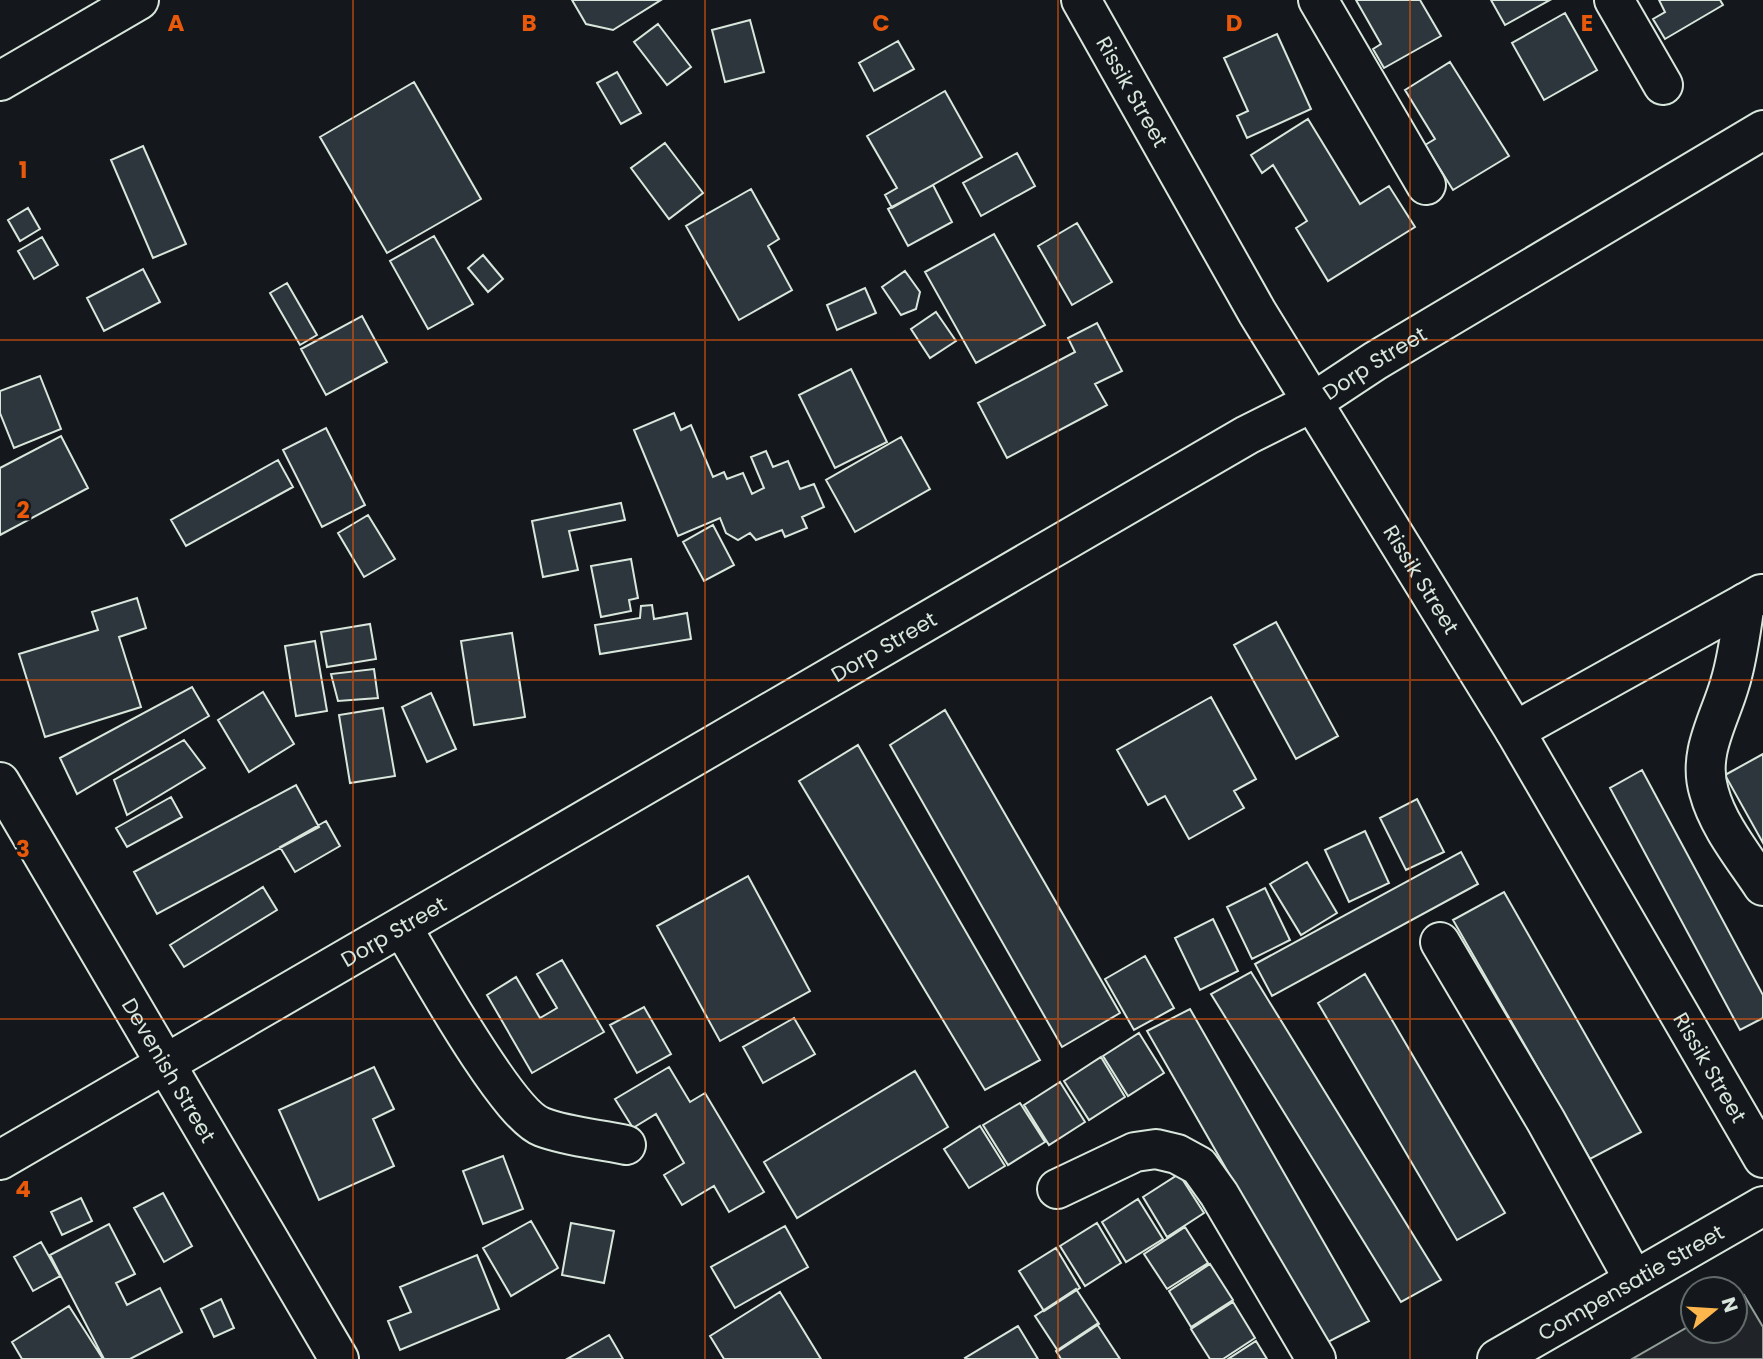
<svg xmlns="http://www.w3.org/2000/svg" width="1763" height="1359" font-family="Poppins,sans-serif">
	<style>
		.green { fill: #202428; stroke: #939e99; stroke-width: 2 }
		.building { fill: #2c363c; stroke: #d8e6dc; stroke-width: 2 }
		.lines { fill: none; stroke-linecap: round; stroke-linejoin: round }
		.minor-casing { stroke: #d8e6dc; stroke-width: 42 }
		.minor { stroke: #14181c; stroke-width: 38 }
		.grid { fill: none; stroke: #e8590c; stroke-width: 2; stroke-opacity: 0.55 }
		.labels { text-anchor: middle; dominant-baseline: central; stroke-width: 5; stroke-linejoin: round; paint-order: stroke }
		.street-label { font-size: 21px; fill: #d8e6dc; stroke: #14181c }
		.grid-label { font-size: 23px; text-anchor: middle; font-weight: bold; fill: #e8590c; stroke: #14181c; stroke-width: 5; stroke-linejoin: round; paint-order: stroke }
	</style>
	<rect width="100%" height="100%" fill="#14181c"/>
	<path class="green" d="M1744 1295 1763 1327V1359H1632L1693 1324V1331H1735V1300Z"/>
	<path class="building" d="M572 0H661L613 30 586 24Z
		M1356 0H1420L1441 36 1384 68 1373 49 1381 44Z
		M1491 0H1550L1505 25Z
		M1659 0H1720L1723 5 1665 39 1653 19 1665 12Z
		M1565 13 1597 70 1544 100 1512 43Z
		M750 20 764 72 725 82 712 30Z
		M658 24 691 67 667 85 634 42Z
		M1277 34 1311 109 1247 138 1237 116 1248 111 1224 58Z
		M898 41 914 69 874 91 859 63Z
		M1450 62 1509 156 1453 190 1425 145 1435 139 1405 90Z
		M617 72 641 113 621 124 597 83Z
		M414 82 481 199 387 253 320 137Z
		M945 91 982 157 892 208 885 195 897 188 867 136Z
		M1308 119 1360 204 1389 186 1415 227 1328 281 1296 228 1307 221 1273 165 1262 173 1251 155Z
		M665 143 703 193 669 219 631 168Z
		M143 146 186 244 153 258 111 160Z
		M1017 153 1035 186 981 216 963 183Z
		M933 185 952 222 908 246 888 209Z
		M751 189 779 239 768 246 792 290 739 320 686 226Z
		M28 208 40 229 20 241 8 220Z
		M1077 223 1112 282 1072 305 1038 246Z
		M994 234 1045 325 976 363 925 272Z
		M434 236 473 304 428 329 390 261Z
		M42 237 58 265 34 279 18 251Z
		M483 255 503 279 488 292 468 268Z
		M143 269 160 302 104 331 87 298Z
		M905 271 920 292 916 309 901 315 882 287Z
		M287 283 317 335 300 345 270 293Z
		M865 288 876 313 837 330 827 305Z
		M936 312 956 341 930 358 911 329Z
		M362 316 387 362 326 395 301 349Z
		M1097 323 1122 371 1095 384 1107 405 1007 458 978 403 1075 352 1068 338Z
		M851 369 887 442 835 468 799 395Z
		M40 376 61 429 14 448 0 413V391Z
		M674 413 681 430 691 425 713 477 724 472 727 479 743 473 752 494 764 488 751 457 766 451 773 467 788 461 800 489 814 484 824 507 802 517 807 528 785 537 782 530 756 540 750 533 738 540 726 533 720 518 678 536 634 430Z
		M326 428 365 505 322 527 283 450Z
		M61 436 88 488 0 535V468Z
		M901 437 930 489 855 532 826 480Z
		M278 460 293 487 186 546 171 520Z
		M621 503 625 520 569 531 578 570 543 577 532 521Z
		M368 515 395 559 364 577 338 533Z
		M713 525 734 565 704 581 683 542Z
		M631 559 638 598 629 600 631 611 601 617 591 566Z
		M137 598 146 628 119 637 141 707 45 737 19 654 98 630 92 612Z
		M652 605 654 619 687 613 691 639 600 654 595 625 640 618 641 606Z
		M1276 622 1338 736 1296 759 1234 645Z
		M370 624 376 659 327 667 321 632Z
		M512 633 525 717 474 725 461 641Z
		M315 641 327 711 296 716 285 646Z
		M374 669 378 698 338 701 331 674Z
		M192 687 209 716 77 794 60 758Z
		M263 692 294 744 249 772 218 720Z
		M431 693 456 749 427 762 402 707Z
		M1211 697 1256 779 1234 791 1244 808 1189 839 1165 796 1148 805 1117 750Z
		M383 708 395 776 350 783 339 715Z
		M945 710 1120 1013 1062 1047 890 745Z
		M184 740 205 768 127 815 114 780Z
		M858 745 1040 1060 985 1090 799 781Z
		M1763 754V843L1725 775Z
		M1642 770 1763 995V1018L1740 1030 1610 788Z
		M296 785 319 827 157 914 134 872Z
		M171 797 182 817 127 847 116 828Z
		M1417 799 1444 852 1406 870 1380 818Z
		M326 821 340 846 295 872 280 847Z
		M1365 831 1389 883 1349 902 1325 850Z
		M1461 852 1478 884 1272 996 1255 964Z
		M1307 862 1337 913 1301 935 1270 884Z
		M748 876 810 991 720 1041 657 926Z
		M263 887 277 910 184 967 170 945Z
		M1265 888 1290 940 1252 959 1227 907Z
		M1504 892 1641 1132 1590 1159 1453 920Z
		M1213 919 1238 971 1200 990 1175 938Z
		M1145 956 1174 1008 1134 1030 1105 979Z
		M562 960 604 1032 532 1073 487 995 516 977 540 1018 557 1008 537 974Z
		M1251 972 1441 1280 1401 1302 1211 994Z
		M1365 974 1505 1213 1457 1240 1318 1003Z
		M644 1007 671 1054 637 1073 610 1025Z
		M1190 1009 1369 1321 1326 1343 1147 1031Z
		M794 1018 815 1054 763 1083 743 1047Z
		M1139 1033 1164 1073 1128 1096 1103 1056Z
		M1101 1057 1125 1097 1089 1120 1064 1081Z
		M374 1067 394 1109 373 1119 394 1166 319 1200 279 1110Z
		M669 1067 690 1102 705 1093 764 1192 729 1212 714 1186 682 1205 664 1175 684 1163 656 1114 633 1128 615 1099Z
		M915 1071 948 1127 797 1218 764 1162Z
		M1060 1082 1085 1122 1049 1145 1024 1105Z
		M1020 1103 1045 1142 1008 1165 983 1125Z
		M980 1126 1005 1166 969 1188 944 1149Z
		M503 1156 523 1209 483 1224 463 1171Z
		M1179 1174 1204 1213 1167 1237 1143 1197Z
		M163 1193 192 1246 164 1262 134 1208Z
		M81 1198 92 1221 62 1235 51 1212Z
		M1138 1199 1163 1239 1126 1262 1102 1222Z
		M531 1221 558 1268 511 1296 483 1248Z
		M571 1223 614 1231 604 1283 562 1275Z
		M1097 1223 1121 1263 1085 1286 1060 1246Z
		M109 1224 135 1274 116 1283 127 1305 160 1288 182 1332 130 1359H104L50 1255Z
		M785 1226 808 1267 735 1308 711 1267Z
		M1185 1227 1208 1263 1167 1289 1144 1254Z
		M41 1242 60 1276 33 1291 14 1257Z
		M1056 1248 1080 1288 1044 1311 1019 1271Z
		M477 1255 499 1309 400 1350 388 1321 411 1312 400 1287Z
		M1210 1264 1233 1300 1191 1327 1169 1291Z
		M1076 1289 1099 1324 1058 1351 1035 1316Z
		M780 1292 821 1359H724L710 1336Z
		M221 1299 234 1328 214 1337 201 1309Z
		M1233 1302 1255 1338 1223 1359H1210L1191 1329Z
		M69 1306 103 1359H22L12 1342Z
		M1097 1324 1120 1359H1061L1056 1351Z
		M1018 1326 1038 1359H966L965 1358Z
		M609 1335 623 1359H567Z
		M1256 1341 1267 1359H1228Z"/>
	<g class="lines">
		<defs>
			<g id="minor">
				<path id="s1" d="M1081 0 1257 312 1515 731 1763 1158"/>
				<path d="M1318 0 1426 185"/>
				<path d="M1614 0 1663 85"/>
				<path d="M0 81 139 0"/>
				<path d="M1745 603C1741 629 1738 657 1730 683 1720 719 1697 753 1709 792 1718 826 1744 857 1763 886"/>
				<path d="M1515 731 1761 594"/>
				<path id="s2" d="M0 782 339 1359"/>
				<path d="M402 927C425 965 507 1114 542 1127 568 1137 599 1139 626 1145"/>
				<path d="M1440 942 1546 1121 1634 1280"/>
				<path id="s3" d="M0 1160 1247 435 1313 402 1375 361 1763 130"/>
				<path d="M1057 1189 1135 1152 1156 1149 1177 1154 1199 1166 1219 1194 1316 1359"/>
				<path id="s4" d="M1497 1359 1763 1206"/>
			</g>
		</defs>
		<use href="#minor" class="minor-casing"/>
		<use href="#minor" class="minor"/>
	</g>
	<path class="grid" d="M353 0V1359M705 0V1359M1058 0V1359M1410 0V1359M0 340H1763M0 680H1763M0 1019H1763"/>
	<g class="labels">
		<g class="street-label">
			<text stroke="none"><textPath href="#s1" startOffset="105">Rissik Street</textPath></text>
			<text stroke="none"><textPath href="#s3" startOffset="1589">Dorp Street</textPath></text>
			<text stroke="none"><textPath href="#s1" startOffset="672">Rissik Street</textPath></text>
			<text stroke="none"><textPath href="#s3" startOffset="1022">Dorp Street</textPath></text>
			<text stroke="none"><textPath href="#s3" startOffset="455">Dorp Street</textPath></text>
			<text stroke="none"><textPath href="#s1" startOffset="1239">Rissik Street</textPath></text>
			<text stroke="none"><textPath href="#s2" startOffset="334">Devenish Street</textPath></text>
			<text stroke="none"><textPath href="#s4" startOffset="154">Compensatie Street</textPath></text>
		</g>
	</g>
	<g class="grid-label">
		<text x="176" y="31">A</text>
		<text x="529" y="31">B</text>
		<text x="881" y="31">C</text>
		<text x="1234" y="31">D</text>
		<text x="1587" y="31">E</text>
		<text x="23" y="178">1</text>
		<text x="23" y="518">2</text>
		<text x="23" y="857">3</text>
		<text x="23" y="1197">4</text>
	</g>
	<g transform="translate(1714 1310) rotate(72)"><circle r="33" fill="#14181c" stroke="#626a69" stroke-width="2"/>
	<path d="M0-5L12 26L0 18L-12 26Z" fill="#ffb74d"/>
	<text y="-10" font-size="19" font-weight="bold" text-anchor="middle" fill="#d8e6dc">N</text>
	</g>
</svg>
